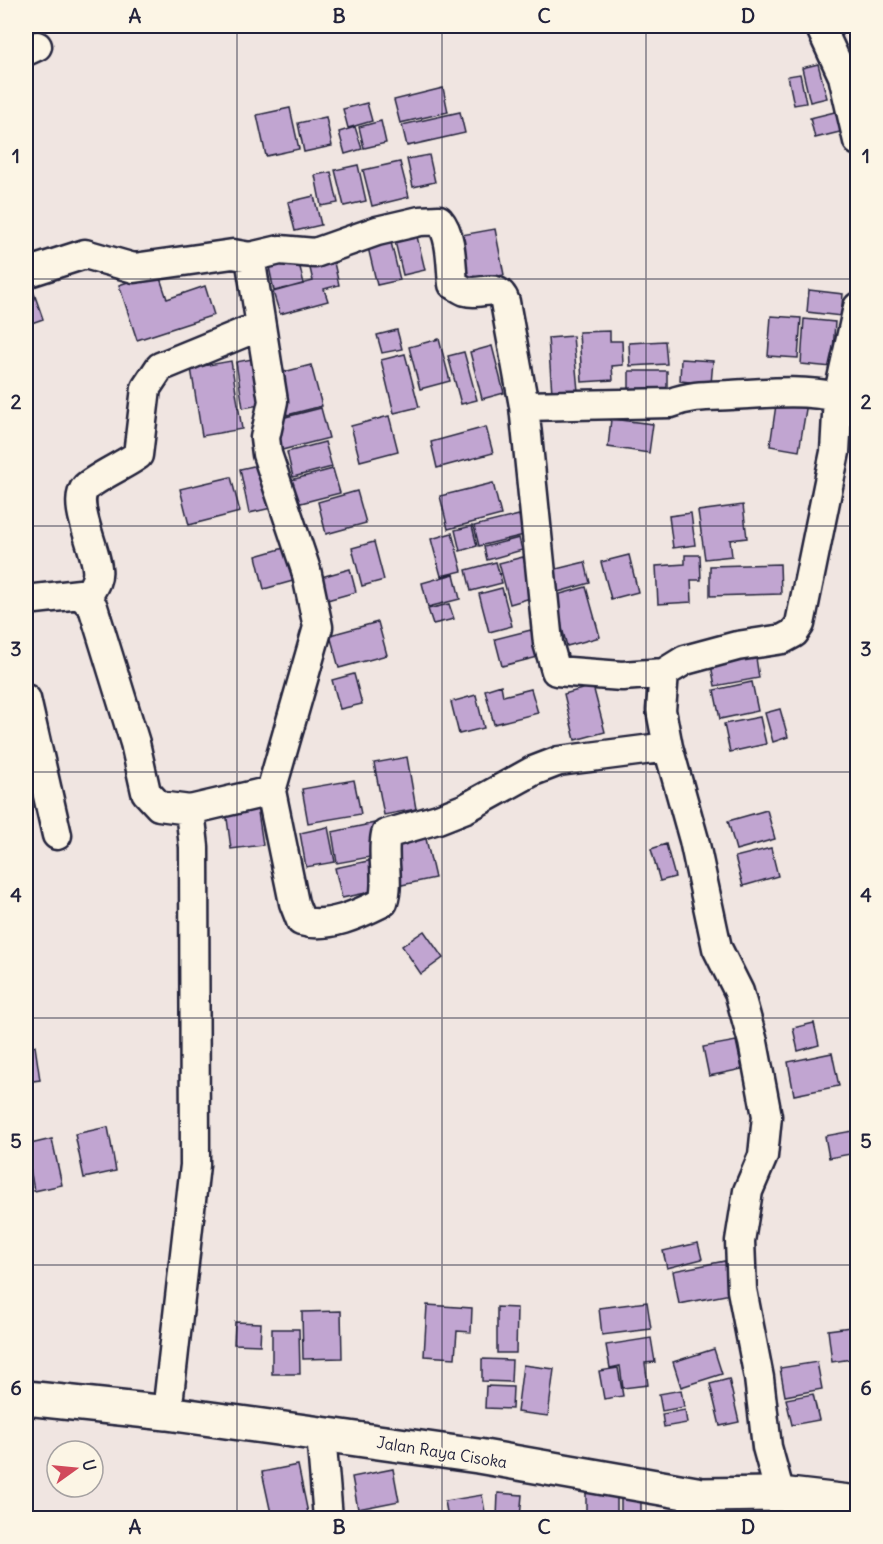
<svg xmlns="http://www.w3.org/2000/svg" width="883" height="1544" font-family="Delius,sans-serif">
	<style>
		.building { fill: #c1a5d1; stroke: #22223b; stroke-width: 1.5 }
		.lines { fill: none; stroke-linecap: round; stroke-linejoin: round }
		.street-casing { stroke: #22223b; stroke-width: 33 }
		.secondary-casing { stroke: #22223b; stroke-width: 38 }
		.street { stroke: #fcf5e5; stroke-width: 28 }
		.secondary { stroke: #fcf5e5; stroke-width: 33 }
		.grid { fill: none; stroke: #22223b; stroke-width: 1.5; stroke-opacity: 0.55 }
		.labels { text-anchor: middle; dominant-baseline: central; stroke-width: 4.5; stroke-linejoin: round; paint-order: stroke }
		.street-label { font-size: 16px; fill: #22223b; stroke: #fcf5e5 }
		.neatline { fill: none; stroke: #22223b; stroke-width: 2 }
		.grid-label { font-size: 20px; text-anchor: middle; font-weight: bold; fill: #22223b }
	</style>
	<rect width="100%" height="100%" fill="#f0e5e1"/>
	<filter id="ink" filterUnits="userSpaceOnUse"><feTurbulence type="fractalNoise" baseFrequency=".0167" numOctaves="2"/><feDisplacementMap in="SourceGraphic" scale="12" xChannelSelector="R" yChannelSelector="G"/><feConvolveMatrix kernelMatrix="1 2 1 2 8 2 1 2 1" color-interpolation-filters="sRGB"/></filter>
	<g filter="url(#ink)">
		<path class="building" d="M818 64 827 98 810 102 802 68Z
			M800 74 806 103 794 105 788 76Z
			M443 88 448 112 400 123 394 100Z
			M367 103 372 121 348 128 343 109Z
			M290 108 299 149 266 156 257 115Z
			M839 111 844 131 815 138 810 118Z
			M460 112 465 133 407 146 402 125Z
			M326 117 332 146 304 152 298 123Z
			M381 121 386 143 364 148 359 127Z
			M355 127 362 149 345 154 339 132Z
			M429 155 435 182 413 187 407 159Z
			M400 162 409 197 372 206 363 170Z
			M358 165 366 201 344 206 335 170Z
			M331 172 338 203 321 206 315 175Z
			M314 196 321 225 295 231 288 202Z
			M415 228 425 270 403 275 393 233Z
			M495 229 504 275 465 282 456 236Z
			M390 238 400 280 377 285 367 243Z
			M297 255 304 284 274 291 268 262Z
			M333 258 339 285 324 289 328 301 280 314 273 292 313 281 309 264Z
			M158 272 167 299 205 286 214 315 137 340 119 285Z
			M26 276H28L43 319 26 325Z
			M809 290 843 294 841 316 807 312Z
			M771 316 801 318 798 358 768 356Z
			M804 319 835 322 832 367 801 364Z
			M397 330 402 349 382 353 377 335Z
			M610 331V341H622L623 365 612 366 613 380 582 382 579 332Z
			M573 336 578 391 552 393 548 338Z
			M439 339 450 381 420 389 409 347Z
			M665 341 667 364 630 366 629 343Z
			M492 346 504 393 482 399 470 352Z
			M464 352 477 400 461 404 448 356Z
			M405 354 419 407 394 413 381 360Z
			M263 357 271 403 243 408 236 362Z
			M681 359 713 361 711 384 680 381Z
			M231 361 242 429 202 436 191 368Z
			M311 365 322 406 287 415 276 374Z
			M629 371H667V399H629Z
			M777 398 807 403 799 451 770 446Z
			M321 408 329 438 282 450 274 420Z
			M389 416 398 451 360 461 351 426Z
			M611 419 653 424 649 453 608 447Z
			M486 427 493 453 437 468 431 442Z
			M325 442 332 467 293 477 287 452Z
			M267 463 276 507 249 513 240 469Z
			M333 469 340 493 297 504 291 480Z
			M231 477 240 512 189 525 180 489Z
			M493 483 501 515 448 529 440 496Z
			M357 491 366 523 326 534 318 502Z
			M743 505 747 538 730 540 732 556 705 559 698 511Z
			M691 513 695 545 673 548 669 516Z
			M519 515 524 535 479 546 474 526Z
			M472 526 477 546 460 551 455 530Z
			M452 533 462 571 441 576 431 539Z
			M519 538 522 550 487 560 484 547Z
			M374 542 384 580 362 586 352 548Z
			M284 548 293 581 264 589 256 556Z
			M629 555 638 592 611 599 601 562Z
			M685 555H700L701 580H691L692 602 658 604 656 566 685 564Z
			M523 557 534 597 510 604 499 563Z
			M496 562 502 583 471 591 466 570Z
			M585 562 590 583 558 592 552 570Z
			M780 564 781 594 710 596V566Z
			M350 569 356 592 320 602 314 579Z
			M454 574 460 599 428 607 422 583Z
			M586 587 600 637 567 646 553 596Z
			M502 588 512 626 489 632 479 594Z
			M449 604 454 619 433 624 428 609Z
			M378 622 387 655 339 668 330 635Z
			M531 630 538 657 502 666 495 639Z
			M755 651 759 678 715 686 710 660Z
			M354 674 362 704 340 709 332 680Z
			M752 682 758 711 720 719 714 690Z
			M501 685 503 696 531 689 538 713 494 724 485 690Z
			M593 686 605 732 575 740 564 694Z
			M476 695 484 728 459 734 451 702Z
			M780 709 788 737 773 742 765 713Z
			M760 717 766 744 730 752 724 724Z
			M407 757 416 809 384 815 374 763Z
			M354 780 361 814 308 823 302 789Z
			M256 799 263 845 231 849 225 803Z
			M767 810 775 839 736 850 728 821Z
			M375 823 381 855 337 863 332 832Z
			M328 827 335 862 306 867 300 833Z
			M424 830 435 878 397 886 387 839Z
			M666 844 675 877 660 881 651 849Z
			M771 848 778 876 743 886 735 857Z
			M373 860 380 890 342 898 335 868Z
			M424 931 443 958 421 974 402 946Z
			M26 992 33 1034 26 1036Z
			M814 1023 819 1045 798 1051 793 1028Z
			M736 1041 742 1069 709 1076 703 1047Z
			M35 1046 40 1080 26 1082V1047Z
			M832 1053 839 1086 794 1095 788 1062Z
			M108 1127 116 1171 84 1178 75 1134Z
			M852 1131 856 1153 829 1158 825 1136Z
			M52 1139 62 1185 34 1191 26 1145Z
			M698 1243 702 1259 667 1268 663 1251Z
			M725 1261 731 1294 679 1304 673 1271Z
			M647 1302 651 1329 602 1335 599 1308Z
			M427 1305 472 1308 471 1332 457 1331 455 1358 424 1356Z
			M497 1307 517 1308 516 1353H497Z
			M341 1311 342 1358 303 1359 302 1312Z
			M235 1322 261 1323 260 1345 234 1344Z
			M858 1326V1358L832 1362 828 1330Z
			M272 1329H299L300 1374H272Z
			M651 1338 655 1362 645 1363 648 1385 623 1388 620 1366 610 1368 606 1345Z
			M714 1349 722 1374 681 1387 673 1362Z
			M482 1359 512 1360 511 1382 482 1381Z
			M817 1362 822 1389 785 1396 780 1368Z
			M523 1365 554 1369 548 1416 517 1412Z
			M618 1368 623 1396 604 1399 599 1371Z
			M729 1379 739 1422 720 1426 710 1384Z
			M486 1386 513 1387 512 1409 485 1408Z
			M681 1390 684 1407 662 1411 659 1394Z
			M813 1394 819 1420 792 1425 786 1399Z
			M685 1410 687 1423 664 1427 662 1414Z
			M298 1465 309 1518H272L262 1472Z
			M393 1469 399 1501 358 1509 352 1477Z
			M621 1489H641V1518H621Z
			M586 1492H617V1518H586Z
			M498 1493 522 1495 520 1518H497Z
			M482 1495 486 1518H448L445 1501Z"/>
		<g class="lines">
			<defs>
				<path id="street" d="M820 26 843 76 858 141
					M26 51 37 46
					M250 257 273 401 265 438 267 454 306 570 318 627 271 791 294 903 301 921C328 929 359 914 383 902 390 880 381 857 386 834L438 819 466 808 533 771 559 761 668 747
					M26 273 85 254 134 268 233 254 250 257 280 250 315 253 377 231 420 221 439 220C452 235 451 264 453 284 457 286 462 290 466 291 481 296 498 281 505 302L524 406 548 643 556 671 622 676 664 673
					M524 406 671 403C692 395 709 396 731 395 768 393 801 389 838 397
					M86 598C92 588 99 580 97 568 96 549 71 502 86 487 97 477 124 465 138 455L146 388 160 367 260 326
					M26 600 80 594 93 607 135 743 146 792 159 806 190 810 271 791
					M26 699 57 835
					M167 1413 195 1165 194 847 190 810
					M321 1434 328 1518
					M780 1494 767 1447 759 1378 742 1290 740 1241 748 1191 763 1156 767 1116 753 1042 739 992 717 948 694 840 668 747 661 710 664 673 685 660 737 646 783 639 794 633 800 624 835 452 838 397 858 307"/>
				<path id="secondary" d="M26 1398 167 1413 321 1434 478 1456 702 1495 780 1494 858 1503"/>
			</defs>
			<use href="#street" class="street-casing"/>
			<use href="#secondary" class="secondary-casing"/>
			<use href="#street" class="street"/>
			<use href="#secondary" class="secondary"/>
		</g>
	</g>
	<path class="grid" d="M237 26V1518M442 26V1518M646 26V1518M26 279H858M26 526H858M26 772H858M26 1018H858M26 1265H858"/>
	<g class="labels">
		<g class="street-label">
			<text transform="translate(442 1452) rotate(9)">Jalan Raya Cisoka</text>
		</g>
	</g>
	<rect width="883" height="1544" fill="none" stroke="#fcf5e5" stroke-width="66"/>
	<g transform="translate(75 1469) rotate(75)"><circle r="28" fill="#fcf5e5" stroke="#a5a1a1" stroke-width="1.5"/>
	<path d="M0-4.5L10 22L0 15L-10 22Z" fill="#d1495b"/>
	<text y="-9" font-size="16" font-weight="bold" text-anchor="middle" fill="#22223b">U</text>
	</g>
	<rect x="33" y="33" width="817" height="1478" class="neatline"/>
	<g class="grid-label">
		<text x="135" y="23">A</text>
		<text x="339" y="23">B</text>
		<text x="544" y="23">C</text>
		<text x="748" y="23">D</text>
		<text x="16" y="163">1</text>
		<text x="866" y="163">1</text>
		<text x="16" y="409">2</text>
		<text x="866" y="409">2</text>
		<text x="16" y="656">3</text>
		<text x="866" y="656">3</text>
		<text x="16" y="902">4</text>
		<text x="866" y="902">4</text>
		<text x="16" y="1148">5</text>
		<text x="866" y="1148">5</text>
		<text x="16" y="1395">6</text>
		<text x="866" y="1395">6</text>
		<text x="135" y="1534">A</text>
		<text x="339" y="1534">B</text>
		<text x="544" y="1534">C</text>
		<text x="748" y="1534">D</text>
	</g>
</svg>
